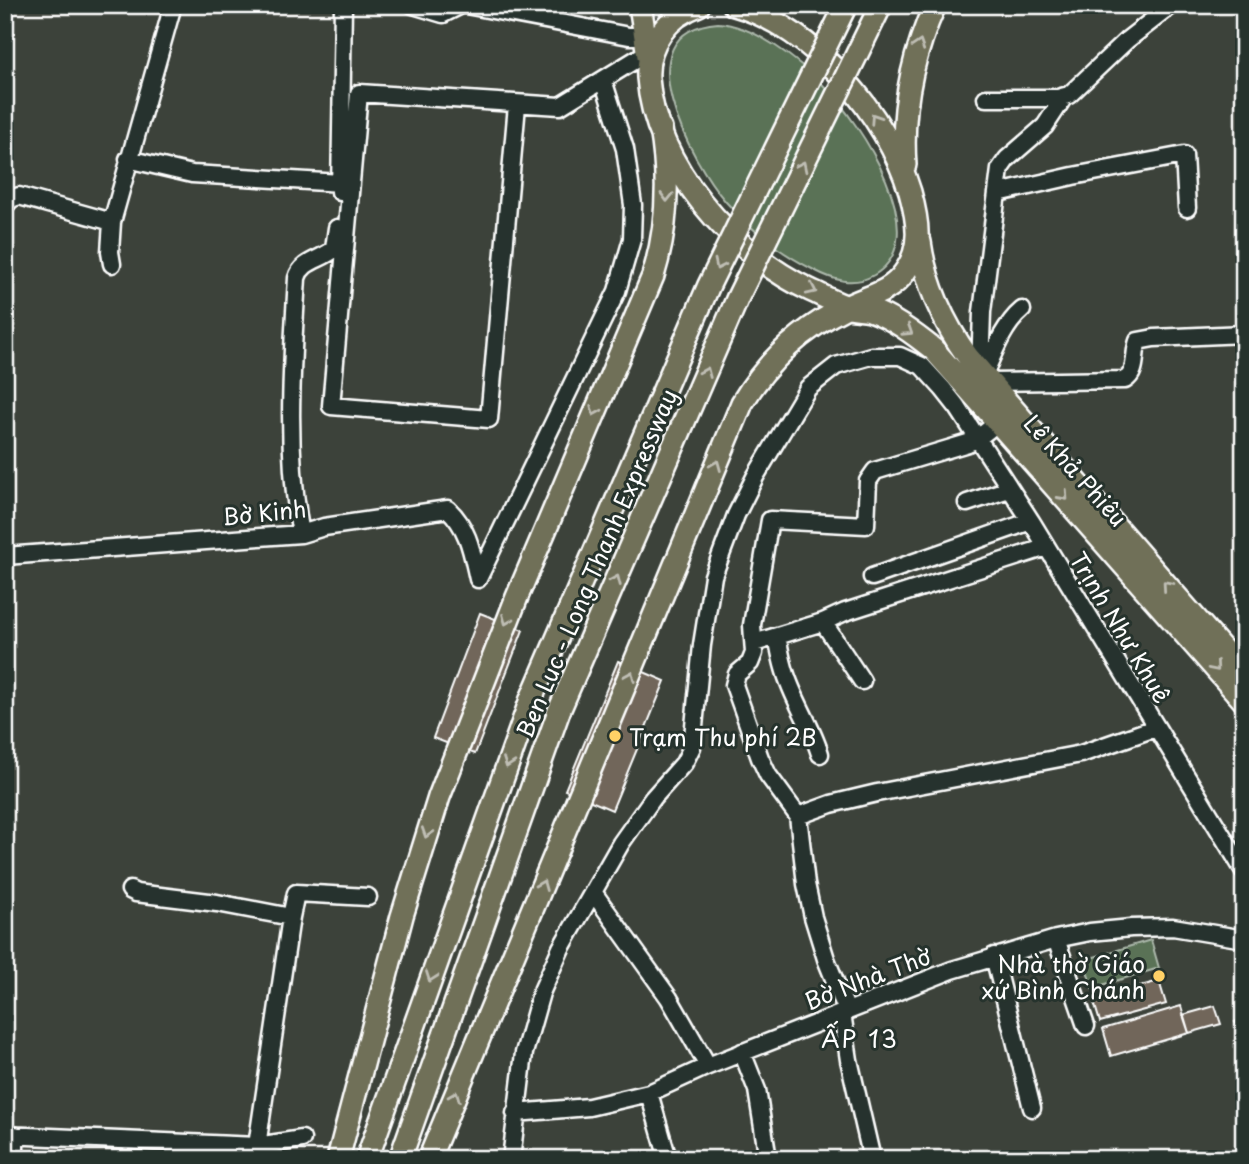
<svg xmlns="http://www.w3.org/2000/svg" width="1249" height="1164" font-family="'Playpen Sans',sans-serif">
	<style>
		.green { fill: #5a7257; stroke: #acb8ab; stroke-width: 2 }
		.building { fill: #71665a; stroke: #fff; stroke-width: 2 }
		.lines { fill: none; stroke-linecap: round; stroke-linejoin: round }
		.minor-casing { stroke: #fff; stroke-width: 21 }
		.highway-casing { stroke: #fff; stroke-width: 26 }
		.minor { stroke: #26332d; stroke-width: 16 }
		.highway { stroke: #706f59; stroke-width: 21 }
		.highway-bridge-casing { stroke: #fff; stroke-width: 26; stroke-linecap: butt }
		.highway-bridge { stroke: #706f59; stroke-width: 21 }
		.oneway { stroke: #bfbeb4 }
		.poi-dot { fill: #ffd166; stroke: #26332d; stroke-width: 2.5 }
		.labels { text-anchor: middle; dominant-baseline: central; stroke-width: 6; stroke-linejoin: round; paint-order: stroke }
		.street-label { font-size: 23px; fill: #fff; stroke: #26332d }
		.poi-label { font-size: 23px; fill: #fff; stroke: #26332d; text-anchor: start }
		.neighbourhood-label { font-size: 24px; letter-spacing: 2px; fill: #fff; stroke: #26332d }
	</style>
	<rect width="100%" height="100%" fill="#3c423a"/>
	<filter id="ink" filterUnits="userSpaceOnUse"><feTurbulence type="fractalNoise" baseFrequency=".0143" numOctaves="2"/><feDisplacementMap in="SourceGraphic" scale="14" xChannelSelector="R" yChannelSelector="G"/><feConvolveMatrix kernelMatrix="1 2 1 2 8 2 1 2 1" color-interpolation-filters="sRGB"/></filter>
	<g filter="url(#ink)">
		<path class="green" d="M718 23C754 25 800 61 825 87 859 121 937 238 874 275 853 287 833 280 814 270 780 253 751 230 726 202 692 163 619 31 718 23Z
			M1151 940 1159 968 1092 988 1084 960Z"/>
		<path class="building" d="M480 613 523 630 475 754 433 738Z
			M618 661 665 681 612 810 565 790Z
			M1159 981 1166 1004 1100 1022 1093 999Z
			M1181 1006 1189 1033 1111 1056 1103 1029Z
			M1215 1006 1221 1024 1189 1033 1183 1015Z
			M1244 1016V1037L1235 1022Z"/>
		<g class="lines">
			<defs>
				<path id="minor" d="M413 5 443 14 461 5
					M466 5 629 36H647
					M986 98H1058L1069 95 1127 40 1172 5
					M517 105 489 419 331 406 359 93 560 106 648 52
					M128 159 192 174 341 183
					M340 192 343 5
					M998 193 1073 176 1184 155 1187 208
					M5 206 11 199 19 196 112 222
					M112 264 110 252 112 222 173 5
					M980 370 982 312 1000 169 1007 159 1045 126 1064 97
					M984 375C994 352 1003 326 1022 310
					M990 382 1125 380C1138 372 1133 354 1138 341L1154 338 1244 334
					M967 503 1009 489
					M301 534C285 450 292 363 297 278 302 260 322 260 334 249L337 228
					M5 556 301 534 324 527 448 509C469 529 472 553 478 579
					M872 577 1031 521
					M478 579 617 291 632 239 633 205 625 149 603 80
					M777 636C779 646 781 658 784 668 792 698 811 724 820 754
					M754 643 823 622
					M862 681 823 622 845 612 1047 547
					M798 816 831 804 877 793 1081 754 1155 728
					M130 890 136 893 217 903 291 917 257 1146
					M593 892 669 998 708 1066
					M291 917 296 893 368 897
					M1056 939 1086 1026
					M994 956 1032 1108
					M847 1011 826 959 813 917 806 884 798 816 768 775 760 758 734 685 737 674 750 663 754 653 752 625 770 520 866 525 868 481 875 471 968 443 977 439 998 422
					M842 1013 849 1060 872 1159
					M742 1052 757 1090 768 1159
					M649 1093 668 1159
					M515 1113 589 1107 649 1093 708 1066 952 970 1056 939 1090 932 1131 928 1173 927 1244 939
					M5 1135 257 1146 302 1139
					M15 1159V1135
					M511 1159 524 1053 541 993 561 948 621 843 653 798 684 763 692 747 702 645 713 576 736 515 755 477 808 388 836 366 871 356H900L922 366 943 389 958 408 1031 521 1244 871"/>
				<path id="highway" d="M640 5 648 56
					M699 5C668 16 646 44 648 78 654 165 733 254 810 290 822 295 836 304 849 307 856 309 863 308 870 310 893 318 914 334 933 349L1244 701
					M905 165C901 109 912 56 935 5
					M920 242C926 285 943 322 968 357L1244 674
					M338 1159 402 916 439 797 517 597 653 276C668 227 670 180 661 129
					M367 1159 531 699
					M400 1159 559 711
					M429 1159 742 403C767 361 802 329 846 307 867 296 889 294 904 273 923 248 918 221 910 192 887 116 814 27 734 5"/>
			</defs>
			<use href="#minor" class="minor-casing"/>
			<use href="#highway" class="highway-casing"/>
			<use href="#minor" class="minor"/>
			<use href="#highway" class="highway"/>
			<defs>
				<path id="highway-bridge" d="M531 699 709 285 846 5
					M559 711 738 297 881 5"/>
			</defs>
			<use href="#highway-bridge" class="highway-bridge-casing"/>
			<use href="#highway-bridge" class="highway-bridge"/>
		</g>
		<defs><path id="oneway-chevron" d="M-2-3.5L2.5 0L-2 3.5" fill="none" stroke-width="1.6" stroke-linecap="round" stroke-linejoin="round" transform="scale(1.75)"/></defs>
		<g class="oneway">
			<use href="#oneway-chevron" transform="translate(919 45) rotate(-72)"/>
			<use href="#oneway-chevron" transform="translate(875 118) rotate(-123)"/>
			<use href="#oneway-chevron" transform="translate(802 166) rotate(-64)"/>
			<use href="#oneway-chevron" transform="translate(667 197) rotate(91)"/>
			<use href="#oneway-chevron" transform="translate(719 265) rotate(116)"/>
			<use href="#oneway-chevron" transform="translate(812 290) rotate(25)"/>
			<use href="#oneway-chevron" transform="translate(908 331) rotate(33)"/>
			<use href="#oneway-chevron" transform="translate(706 372) rotate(-67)"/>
			<use href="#oneway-chevron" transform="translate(595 411) rotate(113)"/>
			<use href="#oneway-chevron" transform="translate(716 465) rotate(-68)"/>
			<use href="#oneway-chevron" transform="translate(1064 496) rotate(48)"/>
			<use href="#oneway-chevron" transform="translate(616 580) rotate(-67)"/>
			<use href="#oneway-chevron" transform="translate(1167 585) rotate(-131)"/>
			<use href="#oneway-chevron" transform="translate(507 620) rotate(112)"/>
			<use href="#oneway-chevron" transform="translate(1215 667) rotate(49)"/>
			<use href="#oneway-chevron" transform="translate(630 676) rotate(-67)"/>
			<use href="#oneway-chevron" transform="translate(508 763) rotate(110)"/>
			<use href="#oneway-chevron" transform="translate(427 833) rotate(108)"/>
			<use href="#oneway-chevron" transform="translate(542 885) rotate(-68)"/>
			<use href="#oneway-chevron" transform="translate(431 977) rotate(110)"/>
			<use href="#oneway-chevron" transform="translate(455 1096) rotate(-68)"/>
		</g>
	</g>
	<g class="poi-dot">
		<circle cx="615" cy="736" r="7"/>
		<circle cx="1159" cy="976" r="7"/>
	</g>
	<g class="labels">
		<g class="street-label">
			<text transform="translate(1076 470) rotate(48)">Lê Khả Phiêu</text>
			<text transform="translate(264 512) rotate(-6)">Bờ Kinh</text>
			<text transform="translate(596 563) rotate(-67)">Ben Luc - Long Thanh Expressway</text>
			<text transform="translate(1121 627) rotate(59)">Trịnh Như Khuê</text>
			<text transform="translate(867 978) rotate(-21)">Bờ Nhà Thờ</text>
		</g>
		<g class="poi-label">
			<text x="629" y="736">Trạm Thu phí 2B</text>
			<text x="1145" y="963" text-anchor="end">Nhà thờ Giáo<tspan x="1145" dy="26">xứ Bình Chánh</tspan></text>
		</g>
		<g class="neighbourhood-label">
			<text x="860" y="1038">ẤP 13</text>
		</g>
	</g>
	<rect width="1249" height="1164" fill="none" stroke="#26332d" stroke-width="28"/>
	<rect x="14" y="14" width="1221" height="1136" fill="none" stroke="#fff" stroke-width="2.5" filter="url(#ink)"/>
</svg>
